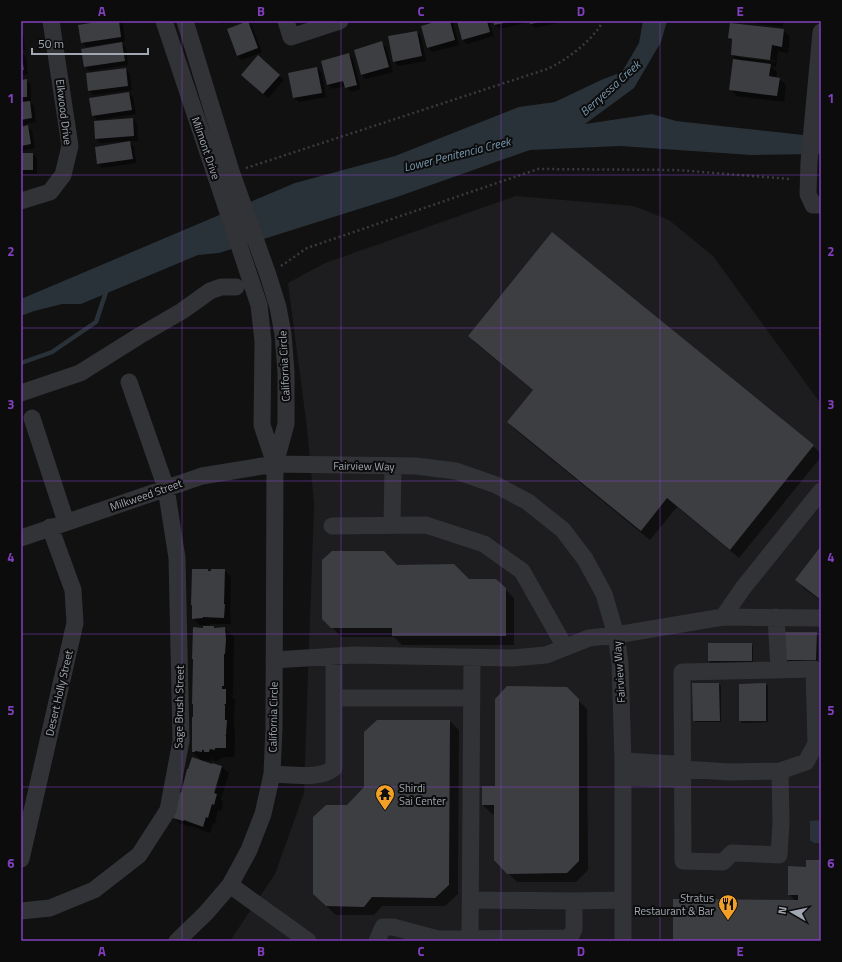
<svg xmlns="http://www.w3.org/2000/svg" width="842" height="962" font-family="'Titillium Web',sans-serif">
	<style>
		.built { fill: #1d1d1f }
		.water { fill: #293238 }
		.shadow { fill: #0007; fill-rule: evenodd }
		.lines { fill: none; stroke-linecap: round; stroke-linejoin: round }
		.stream { stroke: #293238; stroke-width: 4.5 }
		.building { fill: #3d3e42 }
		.path { stroke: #383a3e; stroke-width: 2.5; stroke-dasharray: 2 3; stroke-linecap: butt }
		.minor { stroke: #323337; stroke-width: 17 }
		.grid { fill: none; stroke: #813fbd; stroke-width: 1; stroke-opacity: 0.55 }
		.labels { text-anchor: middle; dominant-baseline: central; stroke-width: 4; stroke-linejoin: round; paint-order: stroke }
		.street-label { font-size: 11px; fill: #a2a8b3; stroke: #0c0c0d }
		.poi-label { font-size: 11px; fill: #a2a8b3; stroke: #0c0c0d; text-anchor: start }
		.water-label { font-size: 12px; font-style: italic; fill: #7899af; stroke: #0c0c0d }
		.neatline { fill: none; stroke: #813fbd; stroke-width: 1.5 }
		.grid-label { font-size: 13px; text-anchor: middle; font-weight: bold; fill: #813fbd }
	</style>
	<rect width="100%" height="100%" fill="#111112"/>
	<path class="built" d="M516 196 634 206 669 220 713 256 821 404V941H229L232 938 275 874 304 793 314 504 307 428 288 283 325 263Z"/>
	<path class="water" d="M643 21H667L661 42 634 88 585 124 652 114 676 121 821 137V154L751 155 620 146 530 150 397 197 219 253 198 255 81 304H62L34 311 21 316V299L295 183 395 156 519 107 555 102 601 80 622 72 639 43Z
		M821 820V843H814L810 840V821Z"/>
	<path class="shadow" d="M110 21H120L123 24 125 41 86 47 82 42Z
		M220 21H232L223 24Z
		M442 21H451L453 23 459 45 432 52 428 47Z
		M458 21H489L494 36 467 44 463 40Z
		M494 21H525V23L500 29 495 25Z
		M530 21H562V22L535 28 531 24Z
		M743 21H783V27L744 22Z
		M248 22 252 26 262 52 242 60 238 56Z
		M783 30 790 37 788 53 778 51 776 67 771 66 777 72 776 78 779 79 786 85 784 102 737 96 730 89 738 61 732 55 733 42 729 38ZM738 55 775 60V62L738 57Z
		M21 31 23 33 25 50H21Z
		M416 32 421 36 426 61 398 66 394 61Z
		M121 43 126 48 128 65 89 71 85 66Z
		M382 43 386 47 393 72 366 79 362 75Z
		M21 53 26 57 28 74 21 75Z
		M349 54 353 59 361 89 351 92 346 86 332 89 328 85Z
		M258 56 284 80 268 98 247 79Z
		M317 68 322 73 326 97 299 102 294 98 290 74Z
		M125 69 130 74 132 90 93 95 89 91Z
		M26 80 31 85V101H29L34 106 36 122 21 125V81Z
		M128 93 133 97 136 114 97 120 93 115Z
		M133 119 137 124 138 141H128L134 147 136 163 102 168 98 163 128 143 127 141 100 143 96 138Z
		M28 127 32 131 35 148 21 151V128Z
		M21 154H32L37 158V174H21Z
		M552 234 813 446 821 454V457L739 558 677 507 650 540 517 431 508 422 534 391 478 345 469 336Z
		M821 547V601L805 589 796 580Z
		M193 570H208L209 572 224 570 231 577 230 612 231 624H210V625H200L193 618V606L192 605Z
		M469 580 505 589 514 598V645H402L394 637H341L332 627Z
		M214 627 216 629 224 628 234 637 233 695H230L235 700 234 713 232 714 234 715V728L235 730V744L233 745 235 746 234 757H224L223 758H220L218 761H214L211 758V761H208L207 760 202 761 193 752 204 629Z
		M817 633 818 635V662L785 661Z
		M751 644 753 646V663H711L709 661Z
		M719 684 721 686V722H695L694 720Z
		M766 684 768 686V722L742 723 740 721Z
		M566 688 587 709 588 870 576 882H517L495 860V814H492L483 805Z
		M450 721 459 730 458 894 445 906H382L374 915H336L323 903 348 806Z
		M213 764 222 767 229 773 221 799 223 802 221 811 218 810 215 824 213 823 210 833 191 826 190 827 181 824 174 817 182 794ZM220 769H222L214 798H212Z
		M821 861V941H674L795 901 789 894 807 868Z"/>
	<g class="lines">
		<path class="stream" d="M21 363 52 352 96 322 107 289"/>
	</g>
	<path class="building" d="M103 21H119L121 37 81 43 78 25Z
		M248 21 258 48 237 56 227 29Z
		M438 21H450L455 40 427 48 421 26Z
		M457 21H487L490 32 462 40Z
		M493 21H509V22L494 25Z
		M529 21H541L542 22 530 24Z
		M730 23 784 29 782 47 772 45 770 60 731 55 732 39 728 38Z
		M417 31 422 56 393 62 388 36Z
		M382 41 389 67 361 75 354 50Z
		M122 42 125 61 84 67 81 49Z
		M21 53 24 70H21Z
		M349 53 357 85 345 88 343 81 327 85 321 61Z
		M258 55 280 75 263 94 241 75Z
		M733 59 771 64 769 76 780 78 777 96 729 90Z
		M317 67 322 93 293 98 288 73Z
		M126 68 128 86 88 91 86 73Z
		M27 79V97H21V80Z
		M129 92 132 110 92 116 89 98Z
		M30 101 32 118 21 120V102Z
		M133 118 134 136 95 139 94 121Z
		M28 125 31 144 21 146V127Z
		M130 141 133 159 97 164 95 147Z
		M21 153H33V170H21Z
		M552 232 814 445 730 550 667 498 641 531 507 422 533 390 468 336Z
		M821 546V600L795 580Z
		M332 551H384L397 565 454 564 469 579H496L506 588V636H392V628H331L322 619V560Z
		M192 569H208V571H211V569H225L224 604H225L224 618 203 617V618L192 619V605H191Z
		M203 626H214V628L225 627 226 640 225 654H224V686H222V689H226V704L223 705H225V720H227L226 735 225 736H226V748H215V750L210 749 209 752H204V750H202V752L195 751V752H192V717H193V704H192L193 659H192L193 627 203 628Z
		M782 632H817L816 660H782Z
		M708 643H752V661H708Z
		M692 683H719L720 721H693Z
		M766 683V721H739V684Z
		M507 686 567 687 579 699V861L567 873 507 874 494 860V805H482V786H495V699Z
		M377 720H450L449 885 435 898 372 897 364 907 326 906 313 894V817L326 805H347L364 787V732Z
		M192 757 212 764V763L222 766 214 793 217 794 214 805 212 804 208 818 206 817 203 827 184 820 183 821 173 818 180 792 181 793 187 769H188Z
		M806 860H821V941H673V899L798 900V895H788V866L806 867Z"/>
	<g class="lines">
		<path class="path" d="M246 168 547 69C566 61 594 39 603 21
			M281 266 307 248 538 169 677 170 790 179"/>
		<path class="minor" d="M164 21 259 305 263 341 262 425 275 464
			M286 21 291 37 340 21
			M821 32 809 162 808 194 813 205H821
			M21 201 50 192 63 175 70 146 51 21
			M21 393 80 373 139 336 182 311 210 291 221 287H236
			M32 418 66 522
			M392 525 393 467
			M332 526 426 525 484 544 522 571 565 647
			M21 538 202 476 275 464 416 466 456 471 496 485 528 502 563 530 585 559 604 594 616 635 620 663 623 761V941
			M723 617 743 588 821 491
			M776 617 779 670
			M274 660 353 655 512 658 546 655 589 638 616 635 723 617 821 618
			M334 698H472
			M623 761 675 764 682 769 730 772 780 771 806 762 816 744 814 669 682 672 683 861 723 862 732 853 779 855 781 823 780 771
			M272 774C289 774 320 780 334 768V656
			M624 777 674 779 682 769
			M21 859 75 623 73 590 50 527
			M230 885 308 941
			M471 900 574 901
			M21 911 50 908 94 890 139 855 168 810 181 741 177 558 166 488 129 382
			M470 939 472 658
			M177 941 206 913 230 885 249 850 263 814 272 774 274 728 275 464 286 424V372L283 334 278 307 268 275 231 171 185 21
			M377 941 383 927H393L438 939 570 938 574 929V901L623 900"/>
	</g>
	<path class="grid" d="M182 21V941M341 21V941M501 21V941M660 21V941M21 175H821M21 328H821M21 481H821M21 634H821M21 787H821"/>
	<defs>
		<symbol id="temple-pin" viewBox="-11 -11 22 30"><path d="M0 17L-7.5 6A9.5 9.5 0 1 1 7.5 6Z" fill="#f3a028" stroke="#0c0c0d"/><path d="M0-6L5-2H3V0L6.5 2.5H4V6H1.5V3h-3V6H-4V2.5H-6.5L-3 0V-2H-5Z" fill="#111"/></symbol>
		<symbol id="restaurant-pin" viewBox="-11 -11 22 30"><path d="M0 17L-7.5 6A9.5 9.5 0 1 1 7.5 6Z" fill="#f3a028" stroke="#0c0c0d"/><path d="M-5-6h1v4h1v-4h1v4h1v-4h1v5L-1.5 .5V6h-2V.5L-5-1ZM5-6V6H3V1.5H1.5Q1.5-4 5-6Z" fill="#111"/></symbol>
	</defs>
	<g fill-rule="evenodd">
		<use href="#temple-pin" x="374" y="783" width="22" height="30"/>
		<use href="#restaurant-pin" x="717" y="893" width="22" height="30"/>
	</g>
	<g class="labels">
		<g class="street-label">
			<text transform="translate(64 112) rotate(83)">Elkwood Drive</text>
			<text transform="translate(206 148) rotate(71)">Milmont Drive</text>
			<text transform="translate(284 366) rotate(-93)">California Circle</text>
			<text transform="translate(364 466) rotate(1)">Fairview Way</text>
			<text transform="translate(146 495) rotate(-19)">Milkweed Street</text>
			<text transform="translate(619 672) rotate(-94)">Fairview Way</text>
			<text transform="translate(59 693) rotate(-77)">Desert Holly Street</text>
			<text transform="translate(179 707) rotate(-89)">Sage Brush Street</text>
			<text transform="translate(273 717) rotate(-89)">California Circle</text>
		</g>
		<g class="poi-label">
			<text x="399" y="788">Shirdi<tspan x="399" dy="13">Sai Center</tspan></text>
			<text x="714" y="898" text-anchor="end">Stratus<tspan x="714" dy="13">Restaurant &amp; Bar</tspan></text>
		</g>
		<g class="water-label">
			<text transform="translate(610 88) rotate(-42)">Berryessa Creek</text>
			<text transform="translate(457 154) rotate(-14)">Lower Penitencia Creek</text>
		</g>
	</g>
	<rect width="842" height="962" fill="none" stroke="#0c0c0d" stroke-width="44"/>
	<g transform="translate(792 912) rotate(279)" stroke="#0c0c0d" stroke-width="3" paint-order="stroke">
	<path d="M0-3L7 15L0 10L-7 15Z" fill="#a2a8b3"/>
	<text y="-6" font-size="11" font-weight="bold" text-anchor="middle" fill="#a2a8b3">N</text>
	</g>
	<path d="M32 48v6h116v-6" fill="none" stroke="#a2a8b3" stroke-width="2"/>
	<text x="38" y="48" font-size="12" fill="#a2a8b3" stroke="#0c0c0d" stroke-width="3" paint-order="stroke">50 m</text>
	<rect x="22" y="22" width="798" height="918" class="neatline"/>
	<g class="grid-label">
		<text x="102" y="16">A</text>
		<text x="261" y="16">B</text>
		<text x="421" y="16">C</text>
		<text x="581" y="16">D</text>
		<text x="740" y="16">E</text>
		<text x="11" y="103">1</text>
		<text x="831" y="103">1</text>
		<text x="11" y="256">2</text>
		<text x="831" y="256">2</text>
		<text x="11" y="409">3</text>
		<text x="831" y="409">3</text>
		<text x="11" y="562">4</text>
		<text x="831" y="562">4</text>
		<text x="11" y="715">5</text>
		<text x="831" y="715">5</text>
		<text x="11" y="868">6</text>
		<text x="831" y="868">6</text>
		<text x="102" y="956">A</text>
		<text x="261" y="956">B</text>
		<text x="421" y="956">C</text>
		<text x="581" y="956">D</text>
		<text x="740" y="956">E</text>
	</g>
</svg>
